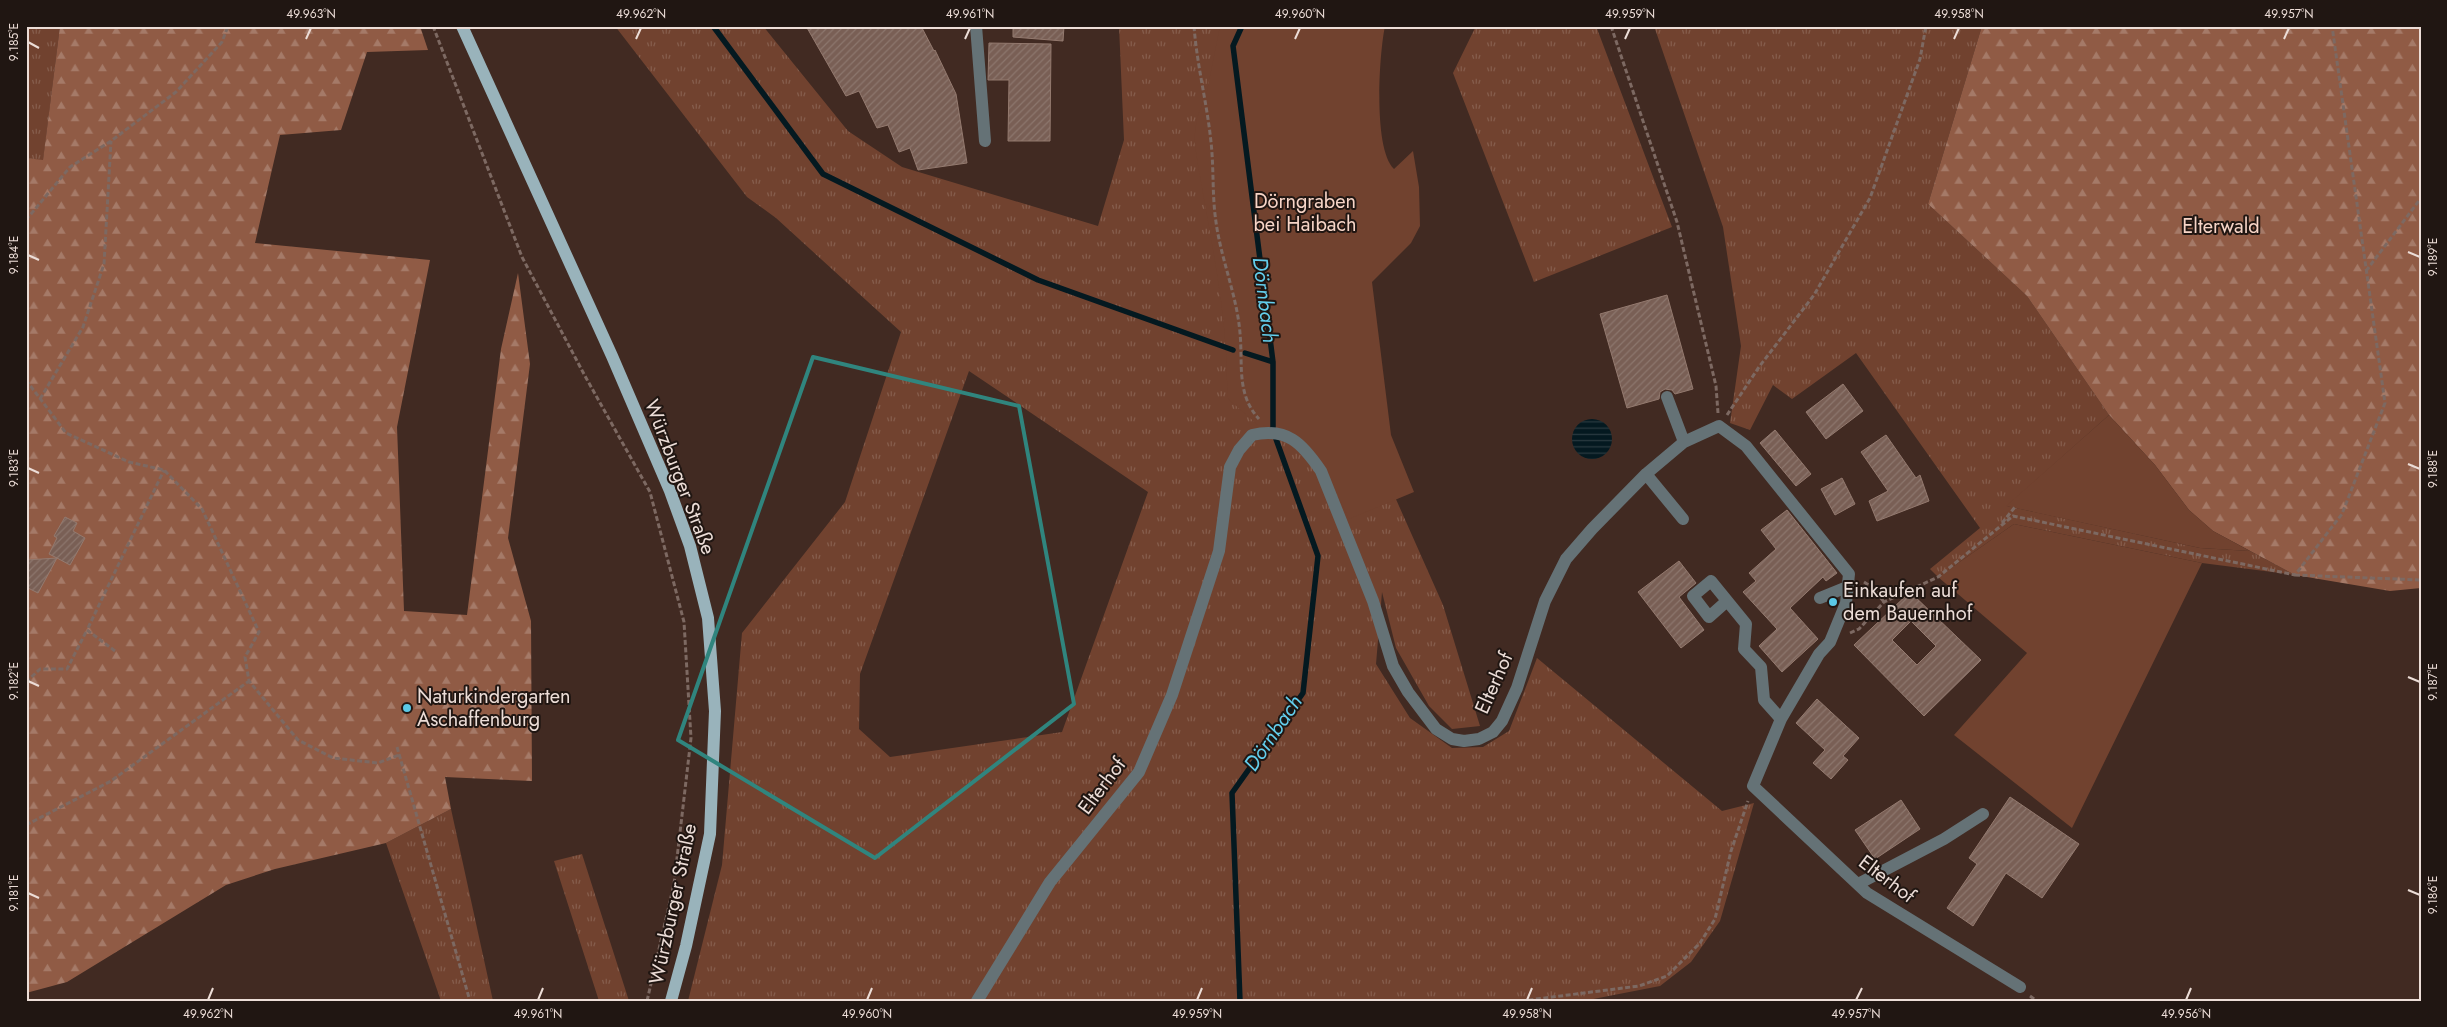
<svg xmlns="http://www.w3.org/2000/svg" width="2447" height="1027" font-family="Jost,sans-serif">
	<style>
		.grass { fill: url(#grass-tufts); fill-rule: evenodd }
		.forest { fill: url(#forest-firs) }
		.green { fill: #71422f }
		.water { fill: url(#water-rules) }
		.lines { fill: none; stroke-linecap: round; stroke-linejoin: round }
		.stream { stroke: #041920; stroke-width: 5.5 }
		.building { fill: url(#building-hatch); stroke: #947a6f; fill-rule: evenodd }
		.path { stroke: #7d6962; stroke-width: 3; stroke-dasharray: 5 2.5; stroke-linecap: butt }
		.minor { stroke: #657276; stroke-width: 12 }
		.major { stroke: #99b3bb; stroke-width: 12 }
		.marked { fill: none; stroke: #30857e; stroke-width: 4; stroke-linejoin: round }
		.ticks { fill: none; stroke: #ecddd7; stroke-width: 2 }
		.poi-dot { fill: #5bc8e6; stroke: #201612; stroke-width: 2 }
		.labels { text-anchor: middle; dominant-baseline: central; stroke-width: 4; stroke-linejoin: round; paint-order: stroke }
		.park-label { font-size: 20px; fill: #f7d5c7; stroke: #201612 }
		.street-label { font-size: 20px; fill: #ecddd7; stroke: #201612 }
		.poi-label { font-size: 20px; fill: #ecddd7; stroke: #201612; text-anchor: start }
		.water-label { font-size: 21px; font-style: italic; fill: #63ceed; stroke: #201612 }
		.neatline { fill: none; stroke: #ecddd7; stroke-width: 2 }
		.ticks-label { font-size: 12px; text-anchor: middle; fill: #ecddd7 }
	</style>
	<defs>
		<pattern id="grass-tufts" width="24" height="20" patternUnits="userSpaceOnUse" patternTransform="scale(1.25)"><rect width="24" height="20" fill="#71422f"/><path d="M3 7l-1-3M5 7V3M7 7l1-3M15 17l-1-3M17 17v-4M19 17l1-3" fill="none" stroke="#855d4c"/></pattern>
		<pattern id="forest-firs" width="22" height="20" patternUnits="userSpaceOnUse" patternTransform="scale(1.25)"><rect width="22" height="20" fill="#905b45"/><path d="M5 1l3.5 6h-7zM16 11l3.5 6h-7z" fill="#a57a68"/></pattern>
		<pattern id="water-rules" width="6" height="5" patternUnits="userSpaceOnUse" patternTransform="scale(1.25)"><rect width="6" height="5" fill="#041920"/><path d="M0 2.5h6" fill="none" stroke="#293a40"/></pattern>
		<pattern id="building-hatch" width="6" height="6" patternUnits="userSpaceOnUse" patternTransform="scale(1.25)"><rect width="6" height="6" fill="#795f55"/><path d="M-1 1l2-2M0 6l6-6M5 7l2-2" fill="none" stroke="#8c766d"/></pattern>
	</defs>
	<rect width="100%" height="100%" fill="#412a22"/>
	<path class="grass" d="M28 26H60L43 161 26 158Z
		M615 26H763L848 131 902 167 1098 226 1124 140 1119 26H1281L1359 291 1395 497 1443 605 1480 726 1452 729 1429 706 1396 648 1382 592 1376 664 1410 718 1452 748 1483 747 1509 731 1537 658 1722 811 1754 803 1720 921 1691 962 1660 986 1583 1001H688L722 865 742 633 845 502 901 332 776 218 747 197ZM969 371 1148 492 1062 732 890 757 859 729 860 674Z
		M1476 26H1596L1672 227 1534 282 1453 73Z
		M1654 26H1982L1928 204 2027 296 2109 415 2007 506 2200 548 2250 551 2295 575 2202 563 2014 524 1938 577 1930 569 1980 528 1856 353 1792 399 1773 385 1750 430 1730 423 1741 346 1723 227Z
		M451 809 493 1001H441L386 843Z
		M582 854 629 1001H599L554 861Z"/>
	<path class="forest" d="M60 26H420L428 50 367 52 341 130 280 135 255 243 430 260 397 427 404 611 467 615 501 349 518 273 530 364 508 538 531 621 532 781 445 777 451 809 386 843 275 869 226 885 67 982 26 993V158L43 160Z
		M1982 26H2421V588L2390 591 2295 575 2213 531 2189 510 2155 465 2109 415 2027 296 1928 204Z"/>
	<path class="green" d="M1220 26H1385C1379 55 1373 149 1394 169L1413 151 1419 187 1420 226 1411 243 1372 282 1391 435 1414 492 1349 519 1333 486 1308 446 1263 425H1258L1227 398C1229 310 1207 226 1194 140L1197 118 1207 91Z
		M2109 415 2155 465 2189 510 2213 531 2250 551 2200 548 2006 506Z
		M2014 524 2202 563 2072 828 1954 735 2027 653 1938 577Z"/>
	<path class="water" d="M1572 439a20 20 0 1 1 40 0a20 20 0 1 1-40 0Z"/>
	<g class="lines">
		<path class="stream" d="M713 26 823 174 1038 280 1233 350
			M1242 26 1233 46 1273 362V427
			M1245 353 1273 362
			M1240 1001 1232 793 1303 693 1318 556 1276 439"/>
	</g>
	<path class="building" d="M806 26H921L934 51 935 50 956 94 967 163 918 170 910 148 899 152 888 125 877 128 859 91 846 96Z
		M1013 26H1064L1063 41 1013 37Z
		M989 43 1051 44 1050 141H1008L1009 80H988Z
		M1667 295 1693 389 1675 394 1672 390 1665 389 1660 392 1659 399 1627 408 1600 314Z
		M1843 384 1863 411 1826 439 1806 412Z
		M1775 430 1811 474 1796 486 1760 443Z
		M1886 435 1916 478 1920 475 1929 501 1877 521 1869 501 1888 491 1861 452Z
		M1842 478 1855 504 1835 515 1821 489Z
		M1787 510 1837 573 1826 581 1823 577 1790 608 1818 639 1782 672 1759 646 1777 629 1743 592 1756 581 1749 573 1776 549 1761 530Z
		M65 517 77 523 73 531 85 538 70 565 57 558 38 593 26 587V560L57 558 49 554 57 538 54 536Z
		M1679 561 1696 583 1679 597 1704 630 1681 648 1638 592Z
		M1910 592 1981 660 1924 716 1854 645ZM1911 621 1936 646 1917 665 1892 640Z
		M1817 699 1859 738 1843 756 1848 760 1831 779 1813 763 1825 750 1796 723Z
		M2010 797 2079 844 2042 898 2006 873 1973 926 1947 908 1977 864 1969 858Z
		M1901 800 1920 829 1875 859 1855 830Z"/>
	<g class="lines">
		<path class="path" d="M433 26 522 257 585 376 650 492 684 622 691 738 674 884 647 1001
			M1194 26C1197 66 1207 103 1211 142 1214 169 1212 196 1216 222 1221 259 1237 296 1240 333 1243 364 1236 394 1259 419
			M1611 26 1677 222 1716 386 1718 413
			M26 220 70 167 111 141 176 92 222 42 228 26
			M2366 271 2421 198
			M26 380 66 433 129 462 164 470 202 509 259 632 245 657 249 681 298 740 333 758 378 763 399 755
			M40 399 83 327 104 264 111 141
			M1727 415 1759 367 1814 295 1870 198 1920 59 1926 26
			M2002 523 2015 507
			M2295 575 2421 580
			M1864 582 1872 587 1884 602
			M1850 633 1859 629 1884 602 1938 577 2013 516 2295 575 2342 514 2385 403 2332 26
			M115 651 87 630 164 470
			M26 682 40 669H67L87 630
			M397 747 470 1001
			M26 825 111 781 249 681
			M2030 996 2037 1001
			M1521 1001 1639 986 1667 976 1700 943 1715 919 1731 851 1748 801"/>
		<path class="minor" d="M976 26 985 141
			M1667 397 1684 442
			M1646 474 1683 519
			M1820 598 1847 587
			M1727 601 1709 617 1693 596 1711 581 1746 624 1744 649 1761 667 1764 700 1781 719
			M1858 884 1944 839 1983 814
			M977 1001 1050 882 1139 772 1172 695 1219 551 1230 467 1239 450 1252 435C1287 427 1302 443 1321 471L1373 601 1393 666 1408 692 1436 729 1452 739 1464 741 1479 739 1493 732 1502 721 1517 688 1545 601 1566 559 1592 529 1646 474 1684 442 1719 426 1746 446 1849 574 1846 603 1830 642 1819 654 1781 719 1753 786 1867 893 2020 987"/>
		<path class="major" d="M462 26 612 356 670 491 690 546 708 618 715 711 710 834 686 946 671 1001"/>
	</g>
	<path class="marked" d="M813 357 1019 406 1074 704 875 858 678 740Z"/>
	<path class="ticks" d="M306 39 311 28M636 39 641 28M965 39 970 28M1295 39 1300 28M1625 39 1630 28M1954 39 1959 28M2284 39 2289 28M28 42 39 48M2408 252 2420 257M28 255 39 260M2408 464 2420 469M28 468 39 473M2408 677 2420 682M28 681 39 686M2408 890 2420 895M28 893 39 898M208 1000 213 988M538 1000 543 988M867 1000 872 988M1197 1000 1202 988M1527 1000 1532 988M1856 1000 1862 988M2186 1000 2191 988"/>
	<g class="poi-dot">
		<circle cx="1833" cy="602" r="5"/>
		<circle cx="407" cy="708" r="5"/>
	</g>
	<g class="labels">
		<g class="park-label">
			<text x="1305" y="201">Dörngraben<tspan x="1305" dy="23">bei Haibach</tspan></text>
			<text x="2221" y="226">Elterwald</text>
		</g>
		<g class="street-label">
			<text transform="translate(680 477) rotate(69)">Würzburger Straße</text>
			<text transform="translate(1494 683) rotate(-66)">Elterhof</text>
			<text transform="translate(1102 786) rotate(-53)">Elterhof</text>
			<text transform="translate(1887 879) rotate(37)">Elterhof</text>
			<text transform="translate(673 904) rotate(-78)">Würzburger Straße</text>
		</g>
		<g class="poi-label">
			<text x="1843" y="590">Einkaufen auf<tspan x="1843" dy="23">dem Bauernhof</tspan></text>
			<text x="417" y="696">Naturkindergarten<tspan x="417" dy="23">Aschaffenburg</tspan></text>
		</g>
		<g class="water-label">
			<text transform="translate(1265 300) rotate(83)">Dörnbach</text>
			<text transform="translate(1273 733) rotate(-56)">Dörnbach</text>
		</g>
	</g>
	<rect width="2447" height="1027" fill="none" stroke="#201612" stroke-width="55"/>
	<rect x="28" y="28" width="2392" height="972" class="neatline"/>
	<g class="ticks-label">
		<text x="311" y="18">49.963°N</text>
		<text x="641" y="18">49.962°N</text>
		<text x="970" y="18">49.961°N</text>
		<text x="1300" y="18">49.960°N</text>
		<text x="1630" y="18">49.959°N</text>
		<text x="1959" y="18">49.958°N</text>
		<text x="2289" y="18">49.957°N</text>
		<text transform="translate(14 42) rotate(-90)" y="4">9.185°E</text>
		<text transform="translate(14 255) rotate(-90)" y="4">9.184°E</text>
		<text transform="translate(2433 257) rotate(-90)" y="4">9.189°E</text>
		<text transform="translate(14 468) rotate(-90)" y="4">9.183°E</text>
		<text transform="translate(2433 469) rotate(-90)" y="4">9.188°E</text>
		<text transform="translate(14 681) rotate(-90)" y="4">9.182°E</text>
		<text transform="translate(2433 682) rotate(-90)" y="4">9.187°E</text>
		<text transform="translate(14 893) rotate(-90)" y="4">9.181°E</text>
		<text transform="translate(2433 895) rotate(-90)" y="4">9.186°E</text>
		<text x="208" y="1018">49.962°N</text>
		<text x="538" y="1018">49.961°N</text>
		<text x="867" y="1018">49.960°N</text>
		<text x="1197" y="1018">49.959°N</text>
		<text x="1527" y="1018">49.958°N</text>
		<text x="1856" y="1018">49.957°N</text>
		<text x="2186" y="1018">49.956°N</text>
	</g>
</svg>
